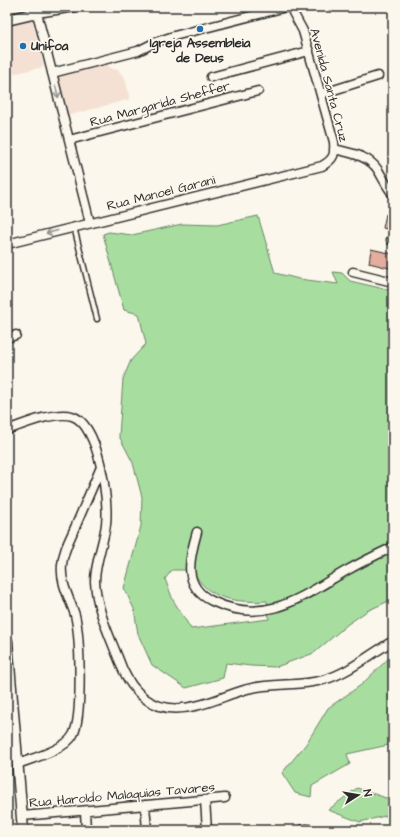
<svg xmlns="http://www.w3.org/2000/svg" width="400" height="837" font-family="'Architects Daughter',sans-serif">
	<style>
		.built { fill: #f4e1d4 }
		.green { fill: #a8dda0; stroke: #6a8466; fill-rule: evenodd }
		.building { fill: #e5ad9d; stroke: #2b2b2b }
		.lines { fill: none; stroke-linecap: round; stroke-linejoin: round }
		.service-casing { stroke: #2b2b2b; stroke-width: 7 }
		.minor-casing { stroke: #2b2b2b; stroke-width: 11 }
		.tertiary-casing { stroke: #2b2b2b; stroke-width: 13 }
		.service { stroke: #fbf7ec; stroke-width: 4 }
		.minor { stroke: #fbf7ec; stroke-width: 8 }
		.tertiary { stroke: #fbf7ec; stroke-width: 10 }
		.oneway { stroke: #93918c }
		.poi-dot { fill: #1f6fb2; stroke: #fbf7ec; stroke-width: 1.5 }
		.labels { text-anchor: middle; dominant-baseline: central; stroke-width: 3.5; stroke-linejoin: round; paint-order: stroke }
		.poi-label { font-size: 13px; font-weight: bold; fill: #2b2b2b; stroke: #fbf7ec }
		.street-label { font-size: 13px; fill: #2b2b2b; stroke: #fbf7ec }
	</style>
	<rect width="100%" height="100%" fill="#fbf7ec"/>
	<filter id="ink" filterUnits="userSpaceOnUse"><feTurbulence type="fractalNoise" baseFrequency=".025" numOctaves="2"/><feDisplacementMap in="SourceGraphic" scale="8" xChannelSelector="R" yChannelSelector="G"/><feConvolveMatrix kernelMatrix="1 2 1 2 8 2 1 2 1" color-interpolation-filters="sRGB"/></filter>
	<g filter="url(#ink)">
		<path class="built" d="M32 18 44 67 7 75V25Z
			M106 62 110 68 118 70 125 78 130 99 67 116 56 74Z"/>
		<path class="green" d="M258 216 275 273 299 279 338 284 333 272 342 273 350 281 393 291V599L367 611 348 624 314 653 276 667 251 666 226 663 223 678 186 688 152 665 138 634 134 609 124 588 141 526 142 497 133 463 119 436 123 379 131 360 146 344 139 314 124 310 103 234 109 232 132 235 182 224 217 225ZM172 570H193C206 600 237 603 267 601L269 619 191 629 173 600 165 579Z
			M393 654V744L347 754 350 764 312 786 311 797 295 793 282 773 306 744 328 708 361 685Z
			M357 788 386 798 393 797V814L360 822 328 810Z"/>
		<path class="building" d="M386 214 393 216V231L383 228Z
			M371 249 393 254V269L369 263Z"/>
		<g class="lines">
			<defs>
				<path id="service" d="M74 227 97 319"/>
				<path id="minor" d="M75 7 37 13 90 223
					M52 73 138 51 156 42 174 36 286 7
					M211 77 309 51
					M321 94 378 76
					M69 140 258 91
					M334 149C350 153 368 155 378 170 383 178 387 187 393 194
					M391 240 393 241
					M7 244 322 166C334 159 335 155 334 142L303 31 290 7
					M353 272 393 282
					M7 338 16 335
					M7 430C24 424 55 411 72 416 99 424 109 499 106 524 104 542 95 563 95 581 96 608 109 635 119 660 127 683 143 705 169 708 195 711 220 697 244 690 269 682 297 687 323 680 349 673 370 654 393 641
					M197 532C190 557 181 586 212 601 264 626 300 598 344 572 360 563 376 555 393 547
					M18 764C33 758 65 750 73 735 83 718 80 635 75 615 70 599 60 583 62 565 63 550 71 537 77 523 85 504 93 486 101 467
					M205 800 207 830
					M145 805 147 830
					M85 811 86 830
					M22 816 225 798
					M302 830 307 829 316 830"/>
				<path id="tertiary" d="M7 20 37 13 36 7
					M7 641 23 830"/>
			</defs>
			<use href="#service" class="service-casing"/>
			<use href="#minor" class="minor-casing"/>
			<use href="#tertiary" class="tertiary-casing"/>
			<use href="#service" class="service"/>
			<use href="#minor" class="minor"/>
			<use href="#tertiary" class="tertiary"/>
		</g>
		<defs><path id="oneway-shaft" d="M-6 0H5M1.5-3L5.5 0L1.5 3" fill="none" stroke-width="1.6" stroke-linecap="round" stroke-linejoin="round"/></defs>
		<g class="oneway">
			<use href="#oneway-shaft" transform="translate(57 92) rotate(76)"/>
			<use href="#oneway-shaft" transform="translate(52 232) rotate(166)"/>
		</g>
	</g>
	<g class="poi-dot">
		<circle cx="200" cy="29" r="4"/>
		<circle cx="23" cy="46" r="4"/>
	</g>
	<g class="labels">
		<g class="poi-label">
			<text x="200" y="43">Igreja Assembleia<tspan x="200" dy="15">de Deus</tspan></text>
			<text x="31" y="46" text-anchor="start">Unifoa</text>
		</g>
		<g class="street-label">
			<text transform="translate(329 85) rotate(75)">Avenida Santa Cruz</text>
			<text transform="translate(160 104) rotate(-15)">Rua Margarida Sheffer</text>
			<text transform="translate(161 193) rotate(-14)">Rua Manoel Garani</text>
			<text transform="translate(122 795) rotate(-5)">Rua Haroldo Malaquias Tavares</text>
		</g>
	</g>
	<rect width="400" height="837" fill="none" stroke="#fbf7ec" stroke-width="24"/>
	<rect x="12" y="12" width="376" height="813" fill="none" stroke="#2b2b2b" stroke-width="1.5" filter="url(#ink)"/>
	<g transform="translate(358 795) rotate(78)" stroke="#fbf7ec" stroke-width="3" paint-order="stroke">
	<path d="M0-3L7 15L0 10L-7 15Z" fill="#2b2b2b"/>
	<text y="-6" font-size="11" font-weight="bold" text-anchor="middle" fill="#2b2b2b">N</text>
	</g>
</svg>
